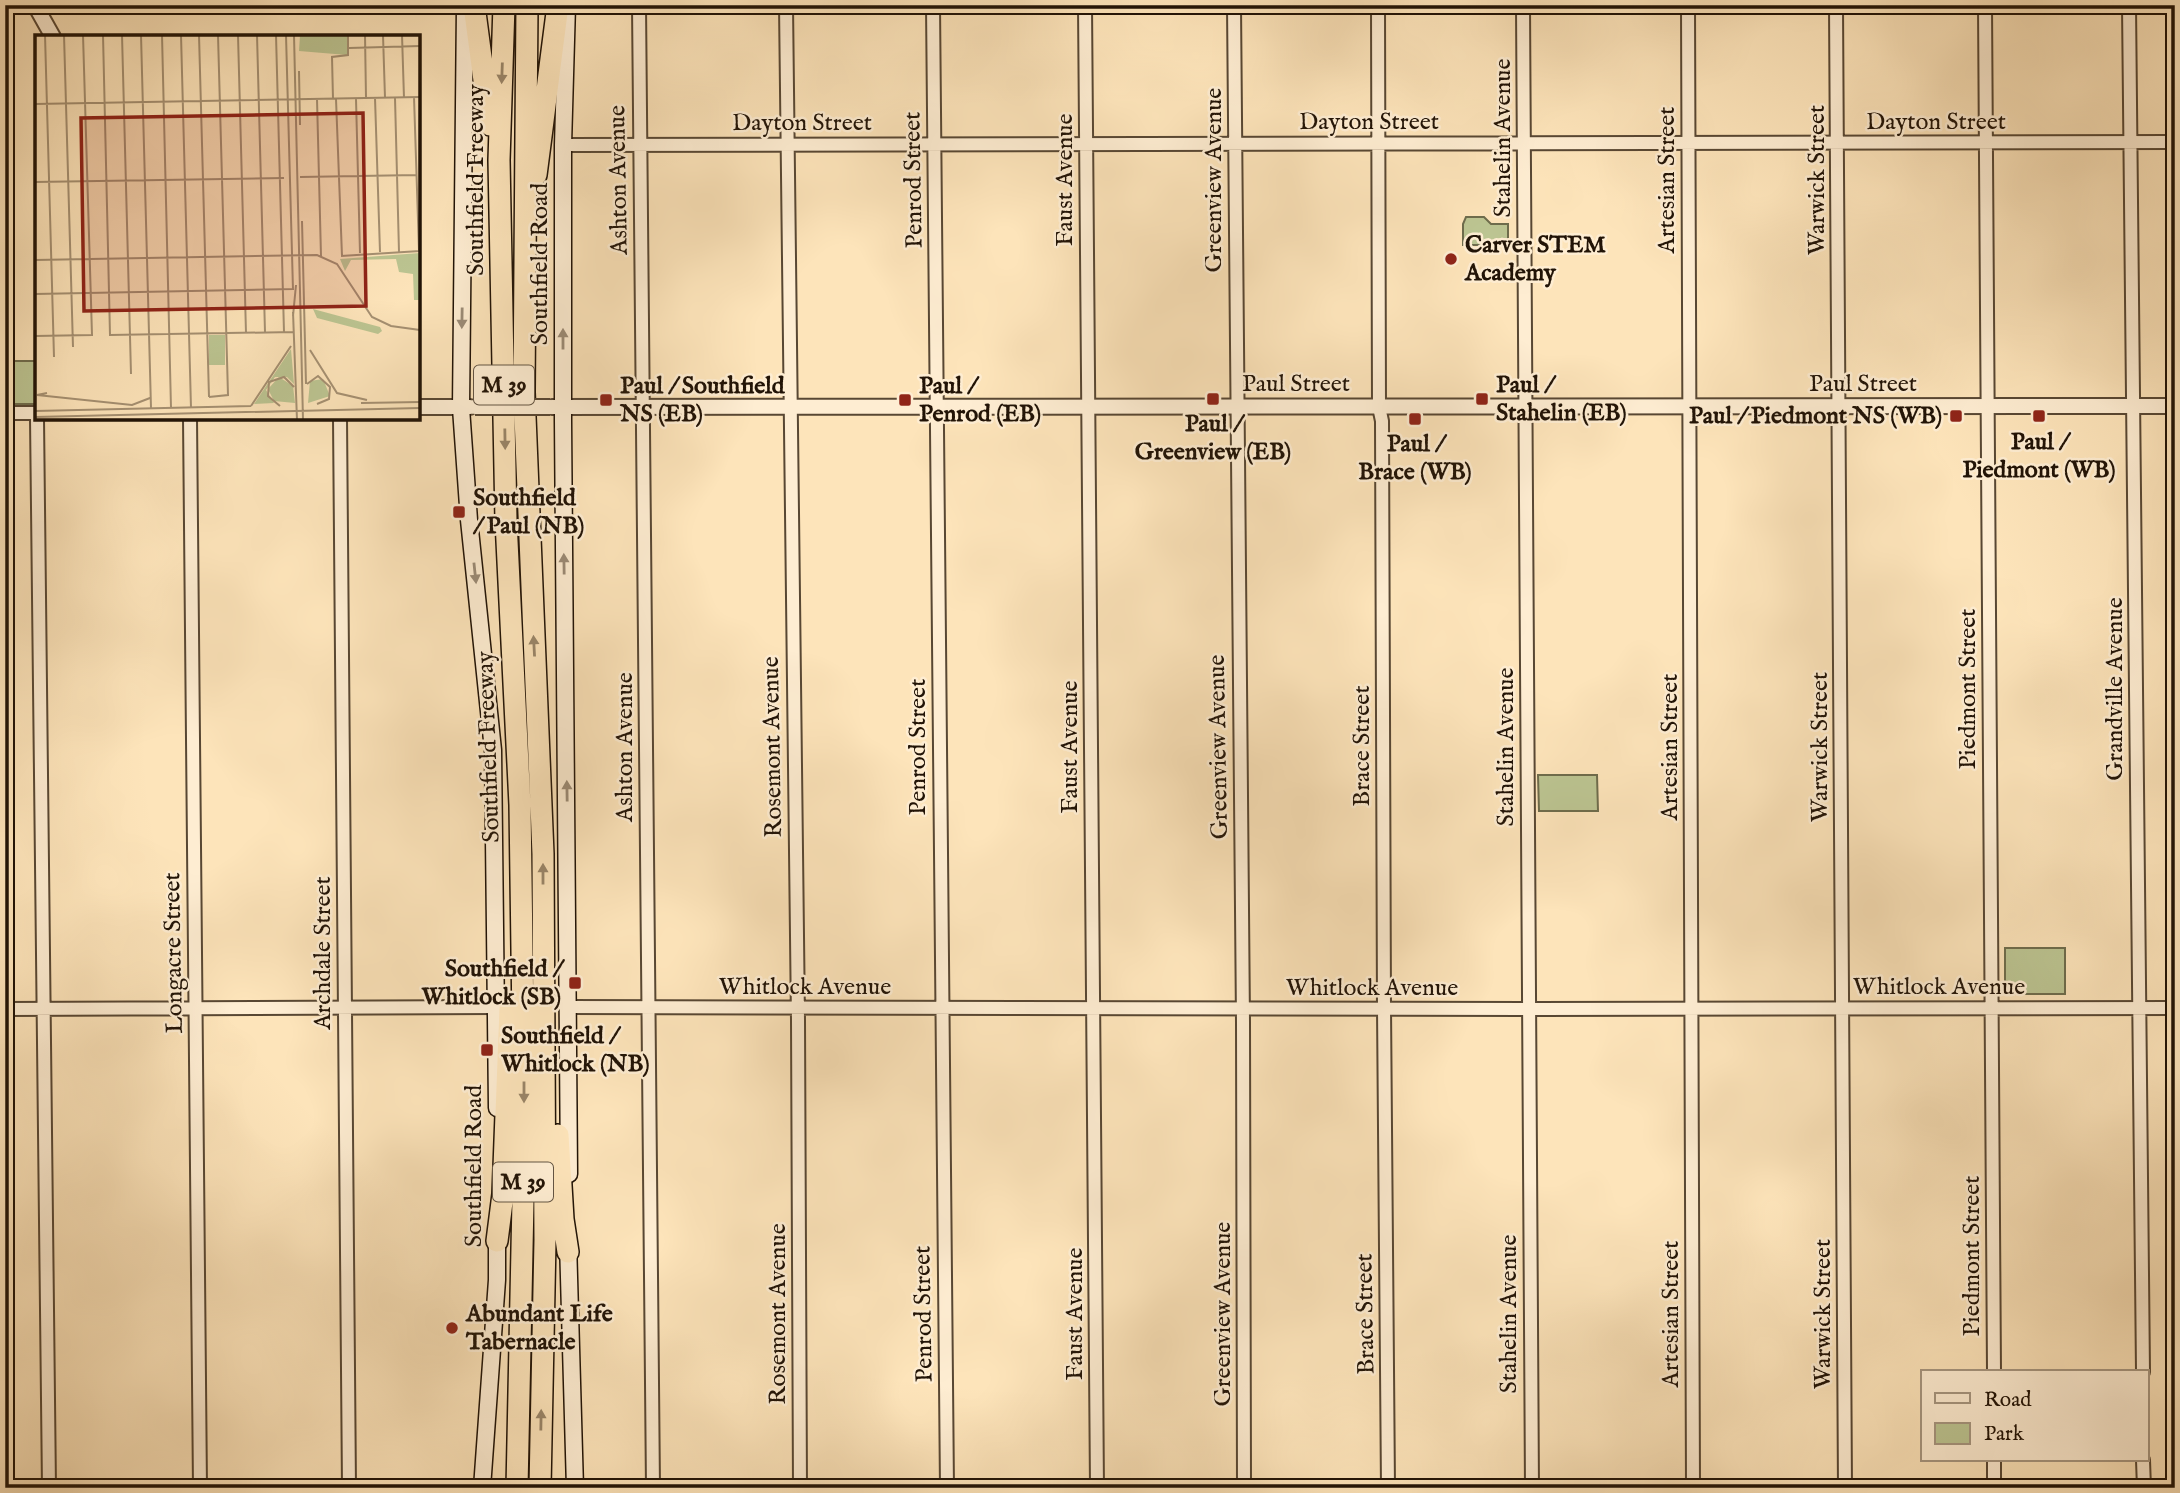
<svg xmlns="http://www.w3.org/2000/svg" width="2180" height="1493" font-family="'IM FELL English',serif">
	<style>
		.green { fill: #bcc592; stroke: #6e6c4c; stroke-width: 2 }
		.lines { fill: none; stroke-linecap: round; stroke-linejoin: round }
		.minor-casing { stroke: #584733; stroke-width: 16 }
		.tertiary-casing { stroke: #584733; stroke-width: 18 }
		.secondary-casing { stroke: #211306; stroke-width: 19 }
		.motorway-casing { stroke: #211306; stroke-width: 24 }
		.minor { stroke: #feedd2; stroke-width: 12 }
		.tertiary { stroke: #feedd2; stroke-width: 14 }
		.secondary { stroke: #feedd2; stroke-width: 16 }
		.motorway { stroke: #fde4ba; stroke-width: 21 }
		.tertiary-bridge-casing { stroke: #584733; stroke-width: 18; stroke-linecap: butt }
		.tertiary-bridge { stroke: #feedd2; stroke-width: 14 }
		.oneway { fill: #9a8669 }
		.oneway2 { fill: #9b8b76 }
		.poi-dot { fill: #8f2418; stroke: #feedd2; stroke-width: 2.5 }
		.labels { text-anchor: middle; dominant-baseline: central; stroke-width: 5; stroke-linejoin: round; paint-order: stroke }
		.shield { fill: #feedd2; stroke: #635443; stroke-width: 2 }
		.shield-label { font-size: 23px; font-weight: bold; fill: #211306 }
		.street-label { font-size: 24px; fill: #211306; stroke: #feedd2 }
		.poi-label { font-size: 24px; font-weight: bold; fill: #211306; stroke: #feedd2; text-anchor: start }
		.inset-road { fill: none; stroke: #a59072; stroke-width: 2 }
		.view { fill: #8f2418; fill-opacity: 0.15; stroke: #8f2418; stroke-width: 3.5 }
		.inset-edge { fill: none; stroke: #211306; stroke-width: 3.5 }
	</style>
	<rect width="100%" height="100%" fill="#fde4ba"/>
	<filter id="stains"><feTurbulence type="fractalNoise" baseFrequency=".00286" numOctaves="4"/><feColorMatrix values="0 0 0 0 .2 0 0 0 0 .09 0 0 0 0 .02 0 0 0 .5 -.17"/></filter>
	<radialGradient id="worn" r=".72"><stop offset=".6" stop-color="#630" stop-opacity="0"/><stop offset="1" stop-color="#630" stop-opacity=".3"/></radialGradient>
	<path class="green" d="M1466 217H1484L1491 224H1508V245H1463V224Z
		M5 361H37V404H5Z
		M1538 775H1597L1598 811H1539Z
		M2005 948H2065V994H2005Z"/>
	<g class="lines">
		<defs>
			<path id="minor" d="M639 5 653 1488
				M786 5 798 1020 800 1488
				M933 5 947 1488
				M1085 5 1097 1488
				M1234 5 1243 1022 1244 1488
				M1378 5 1379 407 1382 421 1384 1008 1388 1488
				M1523 5 1532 1488
				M1688 5 1693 1488
				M1836 5 1845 1488
				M1985 5 1994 1372
				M2129 5 2143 1372
				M563 145 2175 142
				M5 413H37
				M37 418 49 1488
				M190 418 200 1488
				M340 418 349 1488
				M569 1007 1539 1009 2175 1008
				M5 1009 496 1007
				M1994 1460V1488
				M2143 1460 2144 1488"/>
			<path id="tertiary" d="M35 5 53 37
				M418 407H470
				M552 407 2175 406"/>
			<path id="secondary" d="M465 5 461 408 469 520 493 750 497 1108
				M567 5 563 145V421L569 1174
				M568 1242 575 1488
				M482 1488 497 1280V1232"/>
			<path id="motorway" d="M474 5 490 125
				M504 5 499 160 506 521 520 805 523 1023 524 1153 517 1488
				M527 5 524 392 543 854 545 1240 540 1488
				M536 175 558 5
				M558 1135 563 1219 568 1252
				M497 1241 503 1194 510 1008"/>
		</defs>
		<use href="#minor" class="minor-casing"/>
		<use href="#tertiary" class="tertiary-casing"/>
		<use href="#secondary" class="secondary-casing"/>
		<use href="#motorway" class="motorway-casing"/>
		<use href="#minor" class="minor"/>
		<use href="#tertiary" class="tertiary"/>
		<use href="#secondary" class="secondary"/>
		<use href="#motorway" class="motorway"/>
		<defs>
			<path id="tertiary-bridge" d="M475 407H550"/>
		</defs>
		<use href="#tertiary-bridge" class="tertiary-bridge-casing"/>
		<use href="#tertiary-bridge" class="tertiary-bridge"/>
	</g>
	<defs><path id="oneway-solid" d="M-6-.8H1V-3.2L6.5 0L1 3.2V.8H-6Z" transform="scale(1.75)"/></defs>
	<g class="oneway">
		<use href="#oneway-solid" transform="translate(502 73) rotate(92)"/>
		<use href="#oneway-solid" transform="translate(505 439) rotate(89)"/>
		<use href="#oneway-solid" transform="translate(534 646) rotate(-93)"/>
		<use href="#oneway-solid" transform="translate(543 874) rotate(-90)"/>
		<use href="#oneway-solid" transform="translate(524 1092) rotate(90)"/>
		<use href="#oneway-solid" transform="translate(541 1420) rotate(-89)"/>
	</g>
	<g class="oneway2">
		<use href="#oneway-solid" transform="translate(462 318) rotate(91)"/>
		<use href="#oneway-solid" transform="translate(563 339) rotate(-90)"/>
		<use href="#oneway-solid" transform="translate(564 564) rotate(-91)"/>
		<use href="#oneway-solid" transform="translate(475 573) rotate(84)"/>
		<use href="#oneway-solid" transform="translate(567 791) rotate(-91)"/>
	</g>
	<g class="poi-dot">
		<circle cx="1451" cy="259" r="7"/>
		<rect x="1206" y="392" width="14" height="14" rx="3.5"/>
		<rect x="1475" y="392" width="14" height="14" rx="3.5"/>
		<rect x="599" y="393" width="14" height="14" rx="3.5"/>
		<rect x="898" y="393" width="14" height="14" rx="3.5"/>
		<rect x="1949" y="409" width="14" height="14" rx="3.5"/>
		<rect x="2032" y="409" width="14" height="14" rx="3.5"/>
		<rect x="1408" y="412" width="14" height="14" rx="3.5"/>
		<rect x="452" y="505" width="14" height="14" rx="3.5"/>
		<rect x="568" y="976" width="14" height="14" rx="3.5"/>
		<rect x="480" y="1043" width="14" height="14" rx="3.5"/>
		<circle cx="452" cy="1328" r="7"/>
	</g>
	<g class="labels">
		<g class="shield">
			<rect x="474" y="365.5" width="60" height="39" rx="5"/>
			<rect x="493" y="1162.5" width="60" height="39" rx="5"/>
		</g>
		<g class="shield-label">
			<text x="504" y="385">M 39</text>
			<text x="523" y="1182">M 39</text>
		</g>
		<g class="street-label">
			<text x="1369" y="122">Dayton Street</text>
			<text x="1936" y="122">Dayton Street</text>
			<text x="802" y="123">Dayton Street</text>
			<text transform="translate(1503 138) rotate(-90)">Stahelin Avenue</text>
			<text transform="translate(476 180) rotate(-90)">Southfield Freeway</text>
			<text transform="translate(619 180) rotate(-91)">Ashton Avenue</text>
			<text transform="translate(914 180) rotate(-91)">Penrod Street</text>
			<text transform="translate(1065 180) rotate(-90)">Faust Avenue</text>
			<text transform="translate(1214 180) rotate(-90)">Greenview Avenue</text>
			<text transform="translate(1667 180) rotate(-90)">Artesian Street</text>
			<text transform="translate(1817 180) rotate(-90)">Warwick Street</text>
			<text transform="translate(540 264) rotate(-90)">Southfield Road</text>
			<text x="1296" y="384">Paul Street</text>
			<text x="1863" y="384">Paul Street</text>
			<text transform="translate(1968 689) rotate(-90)">Piedmont Street</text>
			<text transform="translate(2115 689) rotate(-90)">Grandville Avenue</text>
			<text transform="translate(1362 746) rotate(-90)">Brace Street</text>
			<text transform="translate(489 747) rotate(-92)">Southfield Freeway</text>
			<text transform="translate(625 747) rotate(-90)">Ashton Avenue</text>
			<text transform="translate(773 747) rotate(-91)">Rosemont Avenue</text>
			<text transform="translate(918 747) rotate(-90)">Penrod Street</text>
			<text transform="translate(1070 747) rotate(-90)">Faust Avenue</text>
			<text transform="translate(1219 747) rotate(-91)">Greenview Avenue</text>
			<text transform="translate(1506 747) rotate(-90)">Stahelin Avenue</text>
			<text transform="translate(1670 747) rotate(-90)">Artesian Street</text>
			<text transform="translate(1820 747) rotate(-90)">Warwick Street</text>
			<text transform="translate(174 953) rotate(-91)">Longacre Street</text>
			<text transform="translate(323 953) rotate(-90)">Archdale Street</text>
			<text x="805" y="987">Whitlock Avenue</text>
			<text x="1939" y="987">Whitlock Avenue</text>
			<text x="1372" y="988">Whitlock Avenue</text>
			<text transform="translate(474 1166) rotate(-90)">Southfield Road</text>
			<text transform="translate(1972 1256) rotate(-90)">Piedmont Street</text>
			<text transform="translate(778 1314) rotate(-90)">Rosemont Avenue</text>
			<text transform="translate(924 1314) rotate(-91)">Penrod Street</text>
			<text transform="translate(1075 1314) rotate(-90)">Faust Avenue</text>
			<text transform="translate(1223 1314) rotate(-90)">Greenview Avenue</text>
			<text transform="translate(1366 1314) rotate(-91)">Brace Street</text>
			<text transform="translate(1509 1314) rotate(-90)">Stahelin Avenue</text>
			<text transform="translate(1671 1314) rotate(-90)">Artesian Street</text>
			<text transform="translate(1823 1314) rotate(-90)">Warwick Street</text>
		</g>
		<g class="poi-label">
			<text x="1465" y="245">Carver STEM<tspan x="1465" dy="28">Academy</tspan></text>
			<text x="1496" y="385">Paul /<tspan x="1496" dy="28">Stahelin (EB)</tspan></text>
			<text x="620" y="386">Paul / Southfield<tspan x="620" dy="28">NS (EB)</tspan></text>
			<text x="919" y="386">Paul /<tspan x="919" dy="28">Penrod (EB)</tspan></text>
			<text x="1942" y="416" text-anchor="end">Paul / Piedmont NS (WB)</text>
			<text x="1213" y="424" text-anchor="middle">Paul /<tspan x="1213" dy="28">Greenview (EB)</tspan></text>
			<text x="2039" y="442" text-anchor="middle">Paul /<tspan x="2039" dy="28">Piedmont (WB)</tspan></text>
			<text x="1415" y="444" text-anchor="middle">Paul /<tspan x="1415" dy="28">Brace (WB)</tspan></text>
			<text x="473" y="498">Southfield<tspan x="473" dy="28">/ Paul (NB)</tspan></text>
			<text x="561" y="969" text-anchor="end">Southfield /<tspan x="561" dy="28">Whitlock (SB)</tspan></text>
			<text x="501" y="1036">Southfield /<tspan x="501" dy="28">Whitlock (NB)</tspan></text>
			<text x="466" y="1314">Abundant Life<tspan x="466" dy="28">Tabernacle</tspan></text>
		</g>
	</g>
	<g transform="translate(35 35)">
		<rect width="385" height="385" fill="#fde4ba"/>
		<path d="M265 0H312V20L264 16ZM385 218V265H379L378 239 364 237 361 224 316 225 310 236 305 224ZM278 274 345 292 347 296 343 299 282 283ZM174 300H190V330H174ZM256 314 259 349 252 342H240L231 355 239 368 219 369ZM244 342 258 351 260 368 239 366 233 354ZM288 344 295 361 273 368 275 346Z" fill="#bcc592"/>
		<path class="inset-road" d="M10 0 19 322M29 0 38 312M68 0 75 300 258 297M87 0 96 339M106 0 116 373M127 0 136 373M146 0 156 373M164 0 174 362M203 0 211 298M222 0 230 297M241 0 249 297M251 0 258 255M259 0 268 385M330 0 331 63M348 0 350 63M367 0 369 63M314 13 385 11M264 36 265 90M379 62 384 216M340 63 345 217M360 63 364 217M282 64 286 221M298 64 297 22 313 20V0M301 64 307 221M321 64 325 218M0 69 385 62M265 142 382 140M0 147 249 143M267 186 271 349M306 221 385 216M0 225 282 220 302 229 337 282 356 291 385 295M0 259 258 254M258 277 262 385M258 281 261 250M0 301 57 300 48 0M275 315 302 358 332 365M272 349 283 341 295 352 294 364 282 369M12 358 2 360 97 370 115 363M174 362 193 360 183 0M326 368 385 367M216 371 256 311M245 371 233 361 234 347 249 342 259 352M0 376 216 371M0 382 385 373"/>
		<path class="view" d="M328 78 331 271 49 276 46 83Z"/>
		<rect width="385" height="385" class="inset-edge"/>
	</g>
	<rect width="2180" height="1493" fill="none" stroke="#fde4ba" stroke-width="28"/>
	<rect x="7" y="7" width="2166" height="1479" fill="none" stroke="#211306" stroke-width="3.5"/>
	<rect x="14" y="14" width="2152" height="1465" fill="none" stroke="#211306" stroke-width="2"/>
	<rect x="1921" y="1370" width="228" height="91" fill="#feedd2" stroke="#a69680" stroke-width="2"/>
	<rect x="1935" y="1393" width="35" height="10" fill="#feedd2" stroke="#a69680" stroke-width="2"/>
	<text x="1984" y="1406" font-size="21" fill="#211306">Road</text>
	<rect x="1935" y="1423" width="35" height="21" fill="#bcc592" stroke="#a69680" stroke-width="2"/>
	<text x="1984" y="1440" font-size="21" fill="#211306">Park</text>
	<rect width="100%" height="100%" filter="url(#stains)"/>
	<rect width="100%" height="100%" fill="url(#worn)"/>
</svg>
